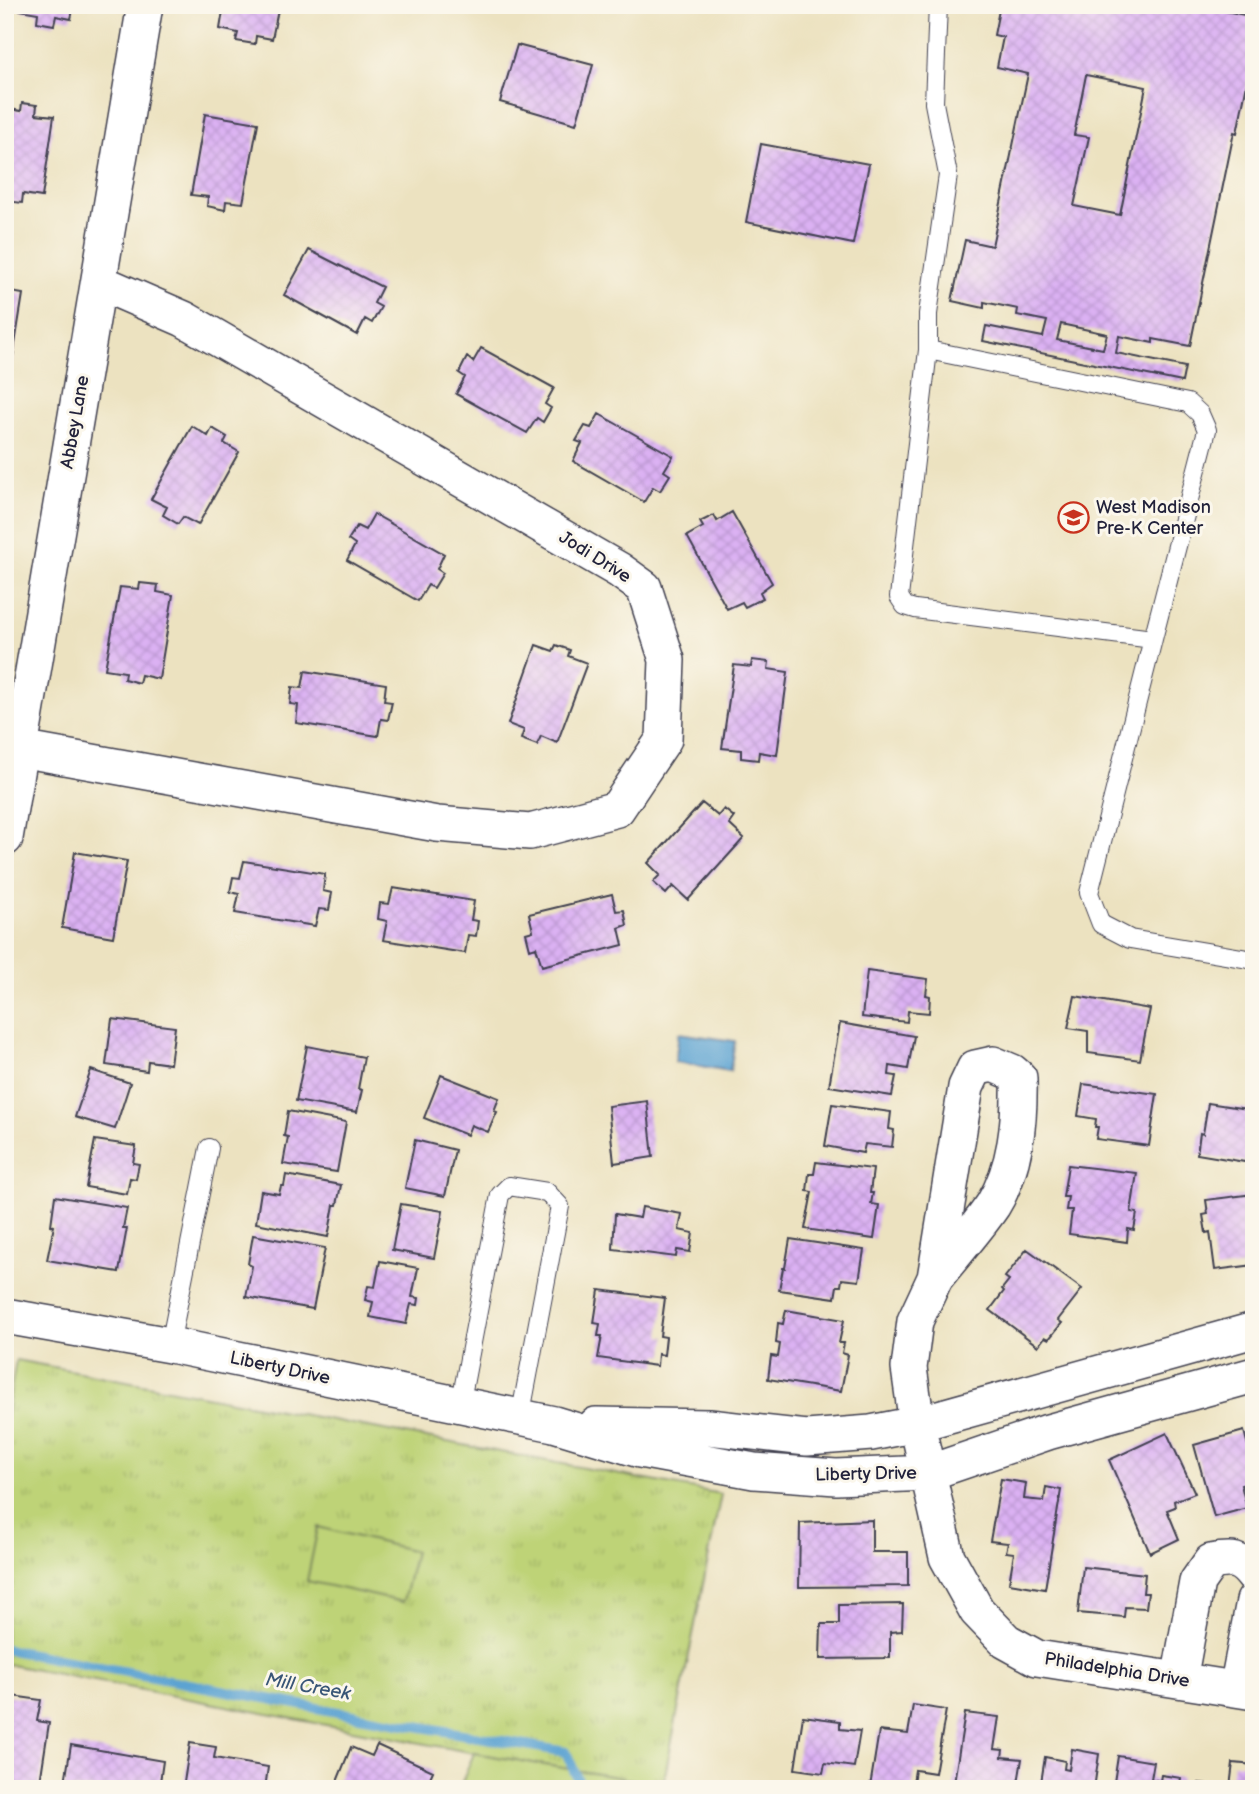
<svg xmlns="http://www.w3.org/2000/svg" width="1259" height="1794" font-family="'Balsamiq Sans',sans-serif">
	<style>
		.grass { fill: url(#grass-tufts); stroke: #707a59; stroke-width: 2 }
		.park { fill: #bed377; stroke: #707a59; stroke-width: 2 }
		.water { fill: #5ba3d2; stroke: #3e6286; stroke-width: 2 }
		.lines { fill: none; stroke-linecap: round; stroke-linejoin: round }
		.stream { stroke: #5ba3d2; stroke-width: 10 }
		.building { fill: url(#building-cross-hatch); fill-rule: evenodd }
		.service-casing { stroke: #403f4f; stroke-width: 20 }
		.minor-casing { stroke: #403f4f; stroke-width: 38 }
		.service { stroke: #fff; stroke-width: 18 }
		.minor { stroke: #fff; stroke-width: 35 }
		.labels { text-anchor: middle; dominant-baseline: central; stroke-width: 6; stroke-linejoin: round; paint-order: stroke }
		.street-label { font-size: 18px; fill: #22223b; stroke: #fbf7ec }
		.poi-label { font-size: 18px; fill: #22223b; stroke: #fbf7ec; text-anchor: start }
		.water-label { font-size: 19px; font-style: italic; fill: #395677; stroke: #fbf7ec }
	</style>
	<defs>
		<pattern id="grass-tufts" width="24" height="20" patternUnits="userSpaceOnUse" patternTransform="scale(1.75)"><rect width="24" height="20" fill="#bed377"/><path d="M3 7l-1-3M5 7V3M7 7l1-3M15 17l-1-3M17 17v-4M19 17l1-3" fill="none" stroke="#a3b568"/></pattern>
		<pattern id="building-cross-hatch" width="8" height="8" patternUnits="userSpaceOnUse" patternTransform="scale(1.75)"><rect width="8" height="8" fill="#dbb1f3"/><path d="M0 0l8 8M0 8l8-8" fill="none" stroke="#bc98d1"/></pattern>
	</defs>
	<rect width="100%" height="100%" fill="#fbf7ec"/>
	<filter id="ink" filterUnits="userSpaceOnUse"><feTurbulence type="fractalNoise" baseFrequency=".0143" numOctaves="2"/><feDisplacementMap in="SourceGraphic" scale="14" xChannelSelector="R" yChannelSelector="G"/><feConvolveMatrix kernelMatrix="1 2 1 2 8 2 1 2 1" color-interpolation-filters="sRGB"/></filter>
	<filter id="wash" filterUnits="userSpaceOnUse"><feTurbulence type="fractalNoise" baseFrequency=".00686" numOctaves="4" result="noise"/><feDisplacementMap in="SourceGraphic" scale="28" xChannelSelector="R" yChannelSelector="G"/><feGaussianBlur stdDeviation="1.57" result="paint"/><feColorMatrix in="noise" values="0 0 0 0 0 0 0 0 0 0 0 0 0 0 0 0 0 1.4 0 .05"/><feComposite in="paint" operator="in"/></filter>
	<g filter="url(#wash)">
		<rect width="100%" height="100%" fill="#ece2c0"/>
		<path class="grass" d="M16 1360 721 1494 663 1785 474 1753 5 1664V1425Z"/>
		<path class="park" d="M318 1527 415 1551 403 1602 307 1581Z
			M474 1753 621 1778 620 1789H459Z"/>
		<path class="water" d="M679 1033 735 1041 730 1071 675 1062Z"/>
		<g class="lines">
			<path class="stream" d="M5 1649 359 1716 566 1752 582 1789"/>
		</g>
		<g id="blocks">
			<path class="building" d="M20 5H74L71 19 56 16 54 25 37 22 38 13 20 10Z
				M224 5H279L272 39 256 36 255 44 236 41 238 33 220 29Z
				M1000 5H1197L1254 17V70L1250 69 1237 133 1234 132 1190 346 1153 339V343L1119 336 1116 353 1185 367 1182 382 983 341 986 326 1043 337 1047 321 1017 315 1018 309 984 302V308L952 301 965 240 992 246 1028 74 997 67 1003 37 994 35ZM1086 75 1146 87 1120 215 1074 206 1089 137 1074 135ZM1061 324 1107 334 1103 349 1057 340Z
				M517 45 593 65 576 124 500 102Z
				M22 103 37 105 36 114 54 116 42 197 23 194 22 203 6 201 7 192 5 191V108L21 111Z
				M205 114 258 123 243 203 226 201 225 210 207 206 208 197 191 195Z
				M761 144 869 164 853 244 746 222Z
				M309 250 382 287 374 303 381 307 372 323 365 319 357 335 284 295Z
				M5 291 23 294 10 375 5 374Z
				M481 348 554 388 545 404 551 408 543 422 537 418 527 433 456 394 465 377 459 373 467 357 473 362Z
				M599 414 673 456 664 471 670 475 660 491 653 487 644 502 573 461 582 443 576 441 585 426 591 428Z
				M192 426 208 436 212 428 227 437 224 443 239 452 198 525 183 517 178 524 163 515 167 507 151 499Z
				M732 512 772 583 760 592 763 598 745 607 742 602 727 609 687 536 703 527 700 522 714 515 717 521Z
				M374 514 444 554 437 569 443 573 434 588 428 585 418 601 347 560 355 545 348 540 357 526 365 530Z
				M140 583 158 585 157 592 173 595 159 679 141 675 139 683 124 679 125 672 105 669 120 587 139 589Z
				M536 645 553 651 556 645 570 650 568 656 587 663 557 743 541 736 537 745 521 739 524 730 508 724Z
				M752 660 769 662 768 669 788 672 777 755 759 752 758 760 741 758V750L722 748 734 665 751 667Z
				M305 671 386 684 384 701 392 702 388 720 381 719 378 736 296 723 298 705 290 704 292 687 302 688Z
				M702 803 718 816 724 809 734 817 729 824 744 838 688 900 673 886 666 894 653 882 660 875 648 863Z
				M75 852 127 861 113 937 62 928Z
				M244 861 325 874 323 891 332 893 329 910 319 909 315 926 235 913 239 894 230 892 233 877 240 878Z
				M393 888 474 901 471 920 478 921 476 936 468 935 465 953 383 940 387 921 378 919 380 903 389 904Z
				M612 894 616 911 624 910 627 925 619 928 623 945 542 966 536 947 530 949 526 933 533 931 529 914Z
				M867 971 928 979 926 995 930 996 929 1013 908 1011 907 1022 862 1017Z
				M1075 996 1150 1009 1140 1060 1088 1053V1031L1068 1028Z
				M112 1019 175 1027 170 1064 148 1061 147 1071 106 1065Z
				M840 1023 914 1036 908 1069 890 1066 889 1075 896 1076 892 1096 829 1086Z
				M307 1046 364 1057 358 1089 362 1090 357 1112 296 1101Z
				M91 1070 130 1083 115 1129 75 1117Z
				M441 1075 499 1098 494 1111 497 1112 488 1132 471 1125 467 1135 424 1118Z
				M1083 1084 1157 1094 1149 1146 1096 1139 1098 1127H1095L1096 1119 1078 1116Z
				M647 1101 653 1157 614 1163 608 1106Z
				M1208 1103 1254 1110V1152L1251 1163 1197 1154 1200 1133 1203 1134Z
				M832 1104 891 1112 889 1129 894 1130 892 1147 865 1144 863 1153 825 1146Z
				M288 1111 346 1122 337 1172 283 1164 288 1137 284 1136Z
				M95 1140 136 1146 133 1163 139 1164 136 1179 130 1178 127 1194 86 1187Z
				M415 1140 455 1150 445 1196 405 1188Z
				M816 1162 873 1169 870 1193H873L871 1204 879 1205 874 1239 805 1229 812 1192 807 1191 809 1174H814Z
				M1068 1165 1137 1173 1131 1212 1137 1213 1134 1230 1128 1229 1127 1242 1069 1234 1072 1210H1066L1068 1197H1063Z
				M286 1175 341 1185 337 1205H334L328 1237 256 1223 261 1191 279 1194 281 1186H284Z
				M1254 1194V1265L1215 1270 1210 1232 1206 1233 1203 1215 1208 1214 1206 1200Z
				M55 1196 127 1208 123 1228H127L119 1272 47 1260 54 1226 51 1225Z
				M401 1204 443 1211 434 1258 392 1250Z
				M642 1207 682 1214 679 1230 693 1233 690 1252 677 1250 676 1257 613 1249 615 1214 640 1218Z
				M253 1235 325 1248 313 1309 246 1297 252 1266 248 1264Z
				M790 1239 864 1250 859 1281 842 1279 841 1286H837L835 1298 779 1290 783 1268H785Z
				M1027 1249 1082 1289 1058 1320 1062 1323 1049 1339 1045 1337 1038 1346 990 1310 1004 1291 1002 1289 1009 1280 1005 1277Z
				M380 1261 418 1268 412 1297 419 1298 418 1305 411 1304 406 1324 370 1317 373 1302 365 1300 368 1286 375 1287Z
				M599 1290 665 1298 660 1336 666 1337 664 1355 658 1354 657 1366 598 1358 602 1336H598L600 1324 594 1323Z
				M786 1310 844 1320 839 1343H844L842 1353 848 1355 841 1391 768 1379 771 1356 778 1357 780 1344 776 1343 778 1323 783 1324Z
				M1244 1431 1254 1468V1482L1241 1485 1247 1508 1214 1517 1194 1445Z
				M1167 1433 1195 1493 1174 1501 1175 1507 1167 1510 1179 1539 1150 1553 1109 1460Z
				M1001 1479 1026 1483 1024 1499 1044 1501 1046 1487 1061 1490 1045 1589 1009 1583 1014 1553 1006 1552 1008 1543 990 1541Z
				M872 1520V1552H908V1586L799 1587 800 1523Z
				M1083 1567 1145 1574 1143 1593H1148L1146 1608 1125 1607 1124 1617 1078 1613Z
				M903 1604 902 1631 890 1632V1658L820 1659 821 1624H839V1605Z
				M5 1695 41 1700 37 1721 49 1723 39 1789H5Z
				M913 1705 946 1710 935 1773 915 1770 912 1789 870 1787 879 1731 908 1734Z
				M965 1713 999 1717 994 1749 1003 1750 1002 1757 1022 1759 1017 1789H953Z
				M803 1716 840 1721V1729L860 1731 854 1767 825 1763 823 1773 795 1769Z
				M190 1743 216 1747 214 1758 268 1767 265 1789H183Z
				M71 1745 163 1761 159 1789H64Z
				M377 1745 433 1771 425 1789H334L351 1747 372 1756Z
				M1072 1749 1099 1754 1094 1789H1040L1045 1757 1065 1761 1064 1769 1069 1770Z
				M1118 1756 1154 1762 1151 1779 1160 1781 1161 1775 1181 1778 1179 1789H1113Z
				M1233 1763 1254 1765V1789H1199V1783L1230 1787Z"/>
		</g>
	</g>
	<g filter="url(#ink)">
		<use href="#blocks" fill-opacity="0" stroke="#403f4f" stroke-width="2"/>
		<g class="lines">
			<defs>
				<path id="service" d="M938 5 934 103 948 175 928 314V350L899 597 905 606 915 609 1153 639 1089 893 1101 924 1130 939 1254 960
					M928 350 1188 403 1200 414 1207 430 1153 639
					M170 1345 209 1148
					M460 1406 500 1195 509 1186 547 1192 560 1206 520 1418"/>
				<path id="minor" d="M20 749 437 824 530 832 617 809 664 739 667 660 644 588 619 570 184 319 99 282
					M5 838 145 5
					M993 1064 1012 1072 1019 1078C1020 1121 1016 1167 993 1205 976 1230 954 1254 935 1278L966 1087 975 1068Z
					M935 1278 915 1321 909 1368 917 1424 947 1557 977 1611 1006 1641 1037 1658 1254 1692
					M5 1316 170 1345 554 1424 640 1450 754 1471 836 1477 928 1473 1048 1432 1254 1375
					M596 1425 709 1427 807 1438 871 1433 917 1424 1254 1330
					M1179 1680 1197 1582 1211 1562C1232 1558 1240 1558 1254 1576
					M1237 1689 1254 1601"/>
			</defs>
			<use href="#service" class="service-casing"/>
			<use href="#minor" class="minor-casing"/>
			<use href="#service" class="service"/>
			<use href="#minor" class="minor"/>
		</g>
	</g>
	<defs>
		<symbol id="school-ring" viewBox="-11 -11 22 22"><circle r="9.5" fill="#fbf7ec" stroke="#c8321e" stroke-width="1.5"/><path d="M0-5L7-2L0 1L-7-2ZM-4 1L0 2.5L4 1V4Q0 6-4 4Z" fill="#c8321e"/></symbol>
	</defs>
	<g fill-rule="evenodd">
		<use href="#school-ring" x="1056" y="500" width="35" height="35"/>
	</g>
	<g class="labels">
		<g class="street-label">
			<text transform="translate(75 422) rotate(-80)">Abbey Lane</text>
			<text transform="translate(595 557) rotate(32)">Jodi Drive</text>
			<text transform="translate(280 1368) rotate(12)">Liberty Drive</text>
			<text transform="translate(866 1474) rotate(-1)">Liberty Drive</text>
			<text transform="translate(1117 1670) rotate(9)">Philadelphia Drive</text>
		</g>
		<g class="poi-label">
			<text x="1096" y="507">West Madison<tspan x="1096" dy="21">Pre-K Center</tspan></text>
		</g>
		<g class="water-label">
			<text transform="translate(308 1687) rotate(10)">Mill Creek</text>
		</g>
	</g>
	<rect width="1259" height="1794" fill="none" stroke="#fbf7ec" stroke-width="28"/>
</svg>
